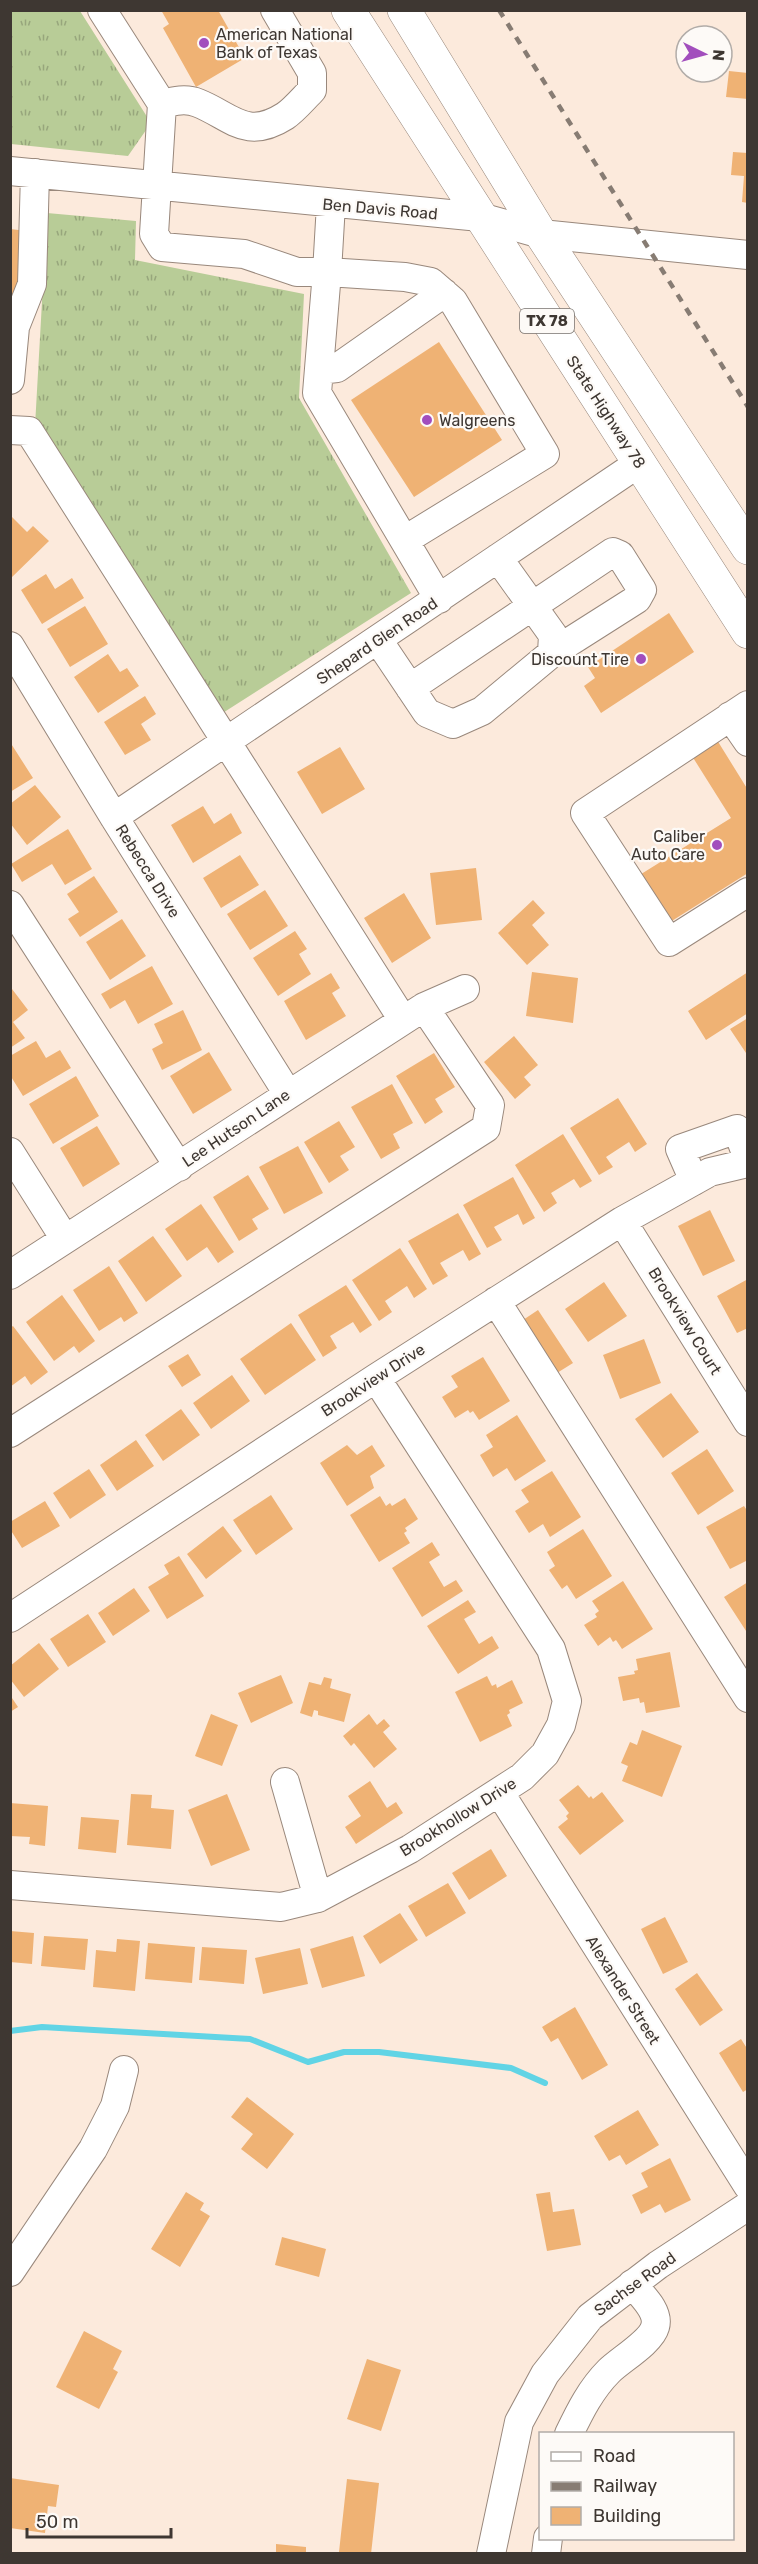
<svg xmlns="http://www.w3.org/2000/svg" width="758" height="2564" font-family="Rubik,sans-serif">
	<style>
		.grass { fill: url(#grass-tufts) }
		.lines { fill: none; stroke-linecap: round; stroke-linejoin: round }
		.stream { stroke: #61d4e5; stroke-width: 6 }
		.building { fill: #efb274 }
		.minor-casing { stroke: #99887c; stroke-width: 30 }
		.major-casing { stroke: #99887c; stroke-width: 34 }
		.minor { stroke: #fff; stroke-width: 28 }
		.major { stroke: #fff; stroke-width: 33 }
		.rail { stroke: #877c73; stroke-width: 4.5; stroke-dasharray: 8 8; stroke-linecap: butt }
		.poi-dot { fill: #a24ebd; stroke: #fdfaf7; stroke-width: 2 }
		.labels { text-anchor: middle; dominant-baseline: central; stroke-width: 4.5; stroke-linejoin: round; paint-order: stroke }
		.shield { fill: #fdfaf7; stroke: #77726d; stroke-width: 1.5 }
		.shield-label { font-size: 15px; font-weight: bold; fill: #3e3732 }
		.poi-label { font-size: 16px; fill: #3e3732; stroke: #fdfaf7; text-anchor: start }
		.street-label { font-size: 16px; fill: #3e3732; stroke: #fdfaf7 }
	</style>
	<defs>
		<pattern id="grass-tufts" width="24" height="20" patternUnits="userSpaceOnUse" patternTransform="scale(1.5)"><rect width="24" height="20" fill="#b8cc97"/><path d="M3 7l-1-3M5 7V3M7 7l1-3M15 17l-1-3M17 17v-4M19 17l1-3" fill="none" stroke="#97a67c"/></pattern>
	</defs>
	<rect width="100%" height="100%" fill="#fceadc"/>
	<path class="grass" d="M10 11H80L151 123 128 156 11 144Z
		M47 213 136 221 135 260 304 294 299 398 411 593 218 716 35 426Z"/>
	<g class="lines">
		<path class="stream" d="M10 2031 42 2027 250 2039 308 2062 344 2052H379L511 2068 545 2083"/>
	</g>
	<path class="building" d="M161 10H218L245 58 196 87 163 28 169 24Z
		M729 71 748 73V99L726 97Z
		M733 152 748 153V203L742 202 744 176 731 175Z
		M10 229 27 231 20 301 10 300Z
		M439 342 502 440 414 497 351 400Z
		M10 515 27 532 33 526 49 541 10 579Z
		M46 574 55 589 72 578 84 598 42 624 21 590Z
		M85 606 108 644 70 667 47 629Z
		M669 613 694 652 601 713 584 686 595 678 588 667Z
		M108 654 120 672 127 668 139 686 98 713 74 677Z
		M145 696 156 714 141 724 151 740 125 755 104 722Z
		M717 740 748 790V873L667 924 638 876 731 818 692 756Z
		M10 742 33 778 10 792Z
		M340 747 365 789 322 814 297 772Z
		M35 785 61 817 27 845 10 823V804Z
		M203 806 214 824 231 813 242 833 193 863 171 825Z
		M68 829 92 869 65 885 52 864 22 882 11 864Z
		M240 855 259 885 221 908 203 878Z
		M476 868 482 920 436 925 430 873Z
		M94 876 118 912 80 937 68 919 79 912 67 894Z
		M265 890 288 926 250 950 227 914Z
		M404 893 431 938 392 963 364 918Z
		M533 900 545 913 532 925 549 945 527 965 498 933Z
		M122 919 146 956 110 980 86 942Z
		M295 931 307 949 299 954 311 974 278 996 253 958Z
		M152 966 173 1004 138 1024 125 1000 110 1009 101 994Z
		M532 972 578 978 573 1023 526 1016Z
		M748 972V1013L706 1040 688 1011Z
		M331 973 340 988 332 993 346 1016 306 1040 284 1001Z
		M12 989 28 1010 13 1022 25 1038 10 1048Z
		M183 1010 202 1050 162 1070 152 1049 163 1043 154 1024Z
		M748 1018V1056L730 1029Z
		M514 1036 538 1065 524 1077 531 1085 515 1099 484 1062Z
		M36 1041 46 1058 60 1050 71 1068 23 1096 10 1075V1056Z
		M209 1052 232 1090 193 1114 170 1076Z
		M434 1053 455 1087 435 1099 443 1112 425 1124 396 1076Z
		M76 1076 99 1116 53 1144 29 1104Z
		M392 1084 413 1123 393 1134 400 1148 381 1159 351 1107Z
		M618 1098 647 1144 635 1152 629 1142 606 1157 613 1167 599 1175 570 1128Z
		M339 1121 355 1147 340 1156 349 1170 329 1183 304 1142Z
		M97 1126 120 1164 83 1187 60 1148Z
		M563 1134 592 1181 580 1188 574 1179 551 1193 557 1203 544 1212 515 1165Z
		M298 1146 323 1193 284 1214 259 1167Z
		M248 1175 269 1209 252 1219 258 1229 239 1241 213 1197Z
		M513 1177 535 1218 523 1225 518 1214 494 1227 502 1240 487 1248 463 1205Z
		M201 1204 234 1252 218 1263 207 1247 187 1261 165 1229Z
		M710 1210 735 1261 703 1276 678 1226Z
		M458 1213 481 1254 469 1261 463 1250 440 1263 448 1276 433 1285 408 1241Z
		M153 1236 182 1276 146 1302 118 1261Z
		M400 1248 427 1289 414 1298 407 1286 385 1301 392 1312 379 1321 352 1280Z
		M109 1266 138 1313 124 1322 121 1317 99 1331 73 1290Z
		M748 1279V1328L737 1333 717 1296Z
		M604 1282 627 1316 588 1342 565 1309Z
		M346 1285 372 1325 360 1333 353 1322 330 1336 337 1348 323 1357 298 1315Z
		M62 1295 95 1341 79 1353 74 1346 54 1361 26 1322Z
		M538 1310 573 1363 557 1373 523 1320Z
		M291 1323 316 1360 265 1395 240 1359Z
		M13 1326 48 1372 31 1385 25 1376 10 1387V1328Z
		M644 1339 661 1383 620 1399 603 1355Z
		M188 1354 201 1375 182 1387 168 1366Z
		M483 1357 510 1401 479 1420 473 1411 470 1413 468 1410 455 1418 442 1397 458 1387 451 1376Z
		M232 1375 250 1401 211 1429 193 1403Z
		M671 1393 699 1432 663 1458 635 1419Z
		M181 1409 200 1435 163 1461 145 1435Z
		M517 1415 546 1461 515 1481 507 1468 493 1477 480 1455 493 1447 486 1435Z
		M136 1440 154 1466 117 1491 100 1465Z
		M347 1445 357 1455 372 1445 385 1466 370 1476 374 1488 347 1506 320 1463Z
		M707 1449 734 1491 698 1515 671 1473Z
		M89 1469 106 1495 70 1519 53 1493Z
		M552 1471 581 1517 550 1537 543 1524 529 1533 515 1511 529 1502 521 1490Z
		M271 1495 293 1529 256 1555 233 1520Z
		M380 1496 386 1506 390 1503 392 1506 405 1498 418 1519 405 1528 407 1531 404 1533 410 1543 379 1562 350 1515Z
		M45 1501 60 1526 22 1548 10 1529V1522Z
		M744 1506 748 1512V1560L730 1569 706 1527Z
		M223 1526 242 1551 206 1579 187 1554Z
		M583 1529 612 1576 576 1599 567 1585 562 1589 549 1570 555 1566 547 1552Z
		M432 1542 440 1555 429 1562 444 1587 456 1580 463 1591 422 1617 392 1568Z
		M179 1556 204 1596 167 1619 148 1587 169 1574 164 1565Z
		M623 1581 653 1629 622 1649 616 1640 613 1642 610 1637 598 1646 584 1625 597 1617 595 1614 599 1611 592 1601Z
		M748 1582V1634L724 1597Z
		M134 1588 150 1611 113 1636 98 1613Z
		M468 1600 476 1612 464 1619 479 1644 492 1636 499 1648 458 1674 427 1626Z
		M88 1614 106 1642 68 1667 50 1639Z
		M39 1643 59 1669 24 1697 10 1679V1666Z
		M670 1652 680 1707 646 1713 644 1702 640 1703 639 1698 623 1701 618 1677 635 1674 634 1671 638 1670 636 1659Z
		M281 1675 293 1703 251 1723 238 1693Z
		M487 1676 492 1686 496 1684 497 1688 512 1680 523 1703 509 1710 510 1713 507 1715 512 1726 480 1742 455 1692Z
		M324 1677 332 1679 330 1688 351 1694 344 1722 318 1715V1711L314 1710 312 1717 300 1713 309 1682 321 1685Z
		M10 1695 18 1707 10 1712Z
		M211 1714 238 1725 222 1766 195 1756Z
		M369 1714 377 1725 384 1719 390 1726 383 1732 397 1749 374 1768 354 1743 351 1746 343 1736Z
		M642 1730 682 1746 662 1797 622 1781 628 1766 621 1763 630 1742 637 1745Z
		M370 1781 387 1808 396 1802 403 1813 356 1844 345 1827 361 1816 348 1796Z
		M578 1785 589 1798 591 1796 593 1799 602 1792 624 1821 580 1855 558 1827 568 1819 566 1816 569 1813 559 1800Z
		M131 1794 152 1795 151 1808 174 1810 171 1849 127 1845Z
		M227 1794 250 1850 211 1866 188 1810Z
		M10 1803 48 1806 45 1846 29 1844 30 1837 10 1836Z
		M81 1817 119 1820 116 1853 78 1849Z
		M491 1849 507 1876 469 1900 452 1873Z
		M448 1883 466 1913 426 1937 408 1906Z
		M400 1913 418 1940 380 1964 363 1936Z
		M665 1917 688 1962 663 1974 641 1929Z
		M10 1931 34 1933 32 1964 10 1962Z
		M44 1936 88 1939 85 1970 41 1966Z
		M353 1936 365 1976 322 1988 310 1949Z
		M117 1939 140 1941 135 1991 93 1987 96 1950 116 1952Z
		M148 1943 195 1947 192 1983 145 1979Z
		M202 1947 247 1950 244 1984 199 1980Z
		M300 1948 308 1984 263 1994 255 1958Z
		M697 1973 723 2010 700 2026 675 1989Z
		M575 2007 608 2065 582 2080 558 2038 551 2042 542 2027Z
		M741 2039 748 2050V2089L743 2092 719 2053Z
		M247 2097 294 2134 267 2169 241 2149 253 2134 231 2117Z
		M638 2110 659 2145 626 2165 620 2155 609 2161 594 2136Z
		M670 2158 691 2200 665 2213 660 2204 641 2214 632 2195 648 2187 641 2173Z
		M186 2192 204 2203 200 2210 210 2216 180 2267 151 2249Z
		M550 2192 553 2212 574 2209 581 2245 547 2251 536 2194Z
		M282 2237 326 2249 319 2277 275 2265Z
		M84 2331 122 2351 113 2369 118 2372 99 2409 56 2387Z
		M367 2359 401 2370 381 2431 347 2419Z
		M10 2478 59 2485 56 2507 48 2506 45 2533 10 2528Z
		M347 2479 379 2483 371 2554 339 2552Z
		M276 2544 306 2547V2554H276Z"/>
	<g class="lines">
		<defs>
			<path id="minor" d="M102 10 162 104 154 234 162 247 244 254 297 272H327L317 393 439 599
				M162 104C174 101 186 98 198 103 231 116 246 141 285 116 294 110 303 99 312 90V73L275 10
				M10 171 480 217 541 234 748 255
				M331 204 327 272 405 277 431 282 453 301 545 454 405 540
				M319 370 337 368 444 293
				M10 380 15 327 32 284 35 173
				M10 430 29 431 403 1020
				M378 640 427 713 453 724 482 711 552 653 553 635 498 558
				M10 646 114 817 288 1094
				M410 688 613 552 620 555 642 590 637 599 552 653
				M748 705 585 813 669 942 748 892
				M730 716 748 742
				M114 817 639 463
				M10 905 179 1167
				M10 1152 65 1239
				M694 1181 680 1149 737 1129 748 1159
				M622 1221 748 1422
				M10 1275 424 1007 465 989
				M496 1301 748 1698
				M10 1433 486 1128 490 1105 424 1007
				M10 1618 376 1378 622 1221 710 1172 748 1163
				M285 1782 318 1898
				M500 1793 748 2186
				M10 1885 281 1907 318 1898 410 1849 522 1777 545 1754 561 1725 567 1701 551 1649 376 1378
				M10 2272 93 2149 115 2106 124 2070
				M569 2434C580 2411 591 2389 609 2371 620 2360 651 2342 655 2327 660 2311 641 2295 632 2284
				M491 2554 519 2422 545 2374 590 2317 658 2265 748 2206
				M546 2554 548 2538"/>
			<path id="major" d="M348 10 748 632
				M404 10 541 234 748 548"/>
		</defs>
		<use href="#minor" class="minor-casing"/>
		<use href="#major" class="major-casing"/>
		<use href="#minor" class="minor"/>
		<use href="#major" class="major"/>
		<path class="rail" d="M499 10 748 407"/>
	</g>
	<g class="poi-dot">
		<circle cx="204" cy="43" r="6"/>
		<circle cx="427" cy="420" r="6"/>
		<circle cx="641" cy="659" r="6"/>
		<circle cx="717" cy="845" r="6"/>
	</g>
	<g class="labels">
		<rect class="shield" x="520" y="309" width="54" height="24" rx="4.5"/>
		<g class="shield-label">
			<text x="547" y="321">TX 78</text>
		</g>
		<g class="poi-label">
			<text x="216" y="34">American National<tspan x="216" dy="18">Bank of Texas</tspan></text>
			<text x="439" y="420">Walgreens</text>
			<text x="629" y="659" text-anchor="end">Discount Tire</text>
			<text x="705" y="836" text-anchor="end">Caliber<tspan x="705" dy="18">Auto Care</tspan></text>
		</g>
		<g class="street-label">
			<text transform="translate(380 209) rotate(5)">Ben Davis Road</text>
			<text transform="translate(606 412) rotate(57)">State Highway 78</text>
			<text transform="translate(377 641) rotate(-34)">Shepard Glen Road</text>
			<text transform="translate(148 871) rotate(58)">Rebecca Drive</text>
			<text transform="translate(236 1128) rotate(-34)">Lee Hutson Lane</text>
			<text transform="translate(685 1321) rotate(58)">Brookview Court</text>
			<text transform="translate(373 1380) rotate(-33)">Brookview Drive</text>
			<text transform="translate(458 1817) rotate(-32)">Brookhollow Drive</text>
			<text transform="translate(623 1990) rotate(58)">Alexander Street</text>
			<text transform="translate(635 2284) rotate(-36)">Sachse Road</text>
		</g>
	</g>
	<rect width="758" height="2564" fill="none" stroke="#3e3732" stroke-width="24"/>
	<rect x="539" y="2432" width="195" height="108" fill="#fdfaf7" stroke="#b1aca8" stroke-width="1.5"/>
	<rect x="551" y="2452" width="30" height="9" fill="#ffffff" stroke="#b1aca8" stroke-width="1.5"/>
	<text x="593" y="2462" font-size="18" fill="#3e3732">Road</text>
	<rect x="551" y="2482" width="30" height="9" fill="#877c73" stroke="#b1aca8" stroke-width="1.5"/>
	<text x="593" y="2492" font-size="18" fill="#3e3732">Railway</text>
	<rect x="551" y="2507" width="30" height="18" fill="#efb274" stroke="#b1aca8" stroke-width="1.5"/>
	<text x="593" y="2522" font-size="18" fill="#3e3732">Building</text>
	<g transform="translate(704 54) rotate(95)"><circle r="28" fill="#fdfaf7" stroke="#b1aca8" stroke-width="1.5"/>
	<path d="M0-4.5L10 22L0 15L-10 22Z" fill="#a24ebd"/>
	<text y="-9" font-size="16" font-weight="bold" text-anchor="middle" fill="#3e3732">N</text>
	</g>
	<path d="M27 2528v9h144v-9" fill="none" stroke="#3e3732" stroke-width="3"/>
	<text x="36" y="2528" font-size="18" fill="#3e3732" stroke="#fdfaf7" stroke-width="4.5" paint-order="stroke">50 m</text>
</svg>
